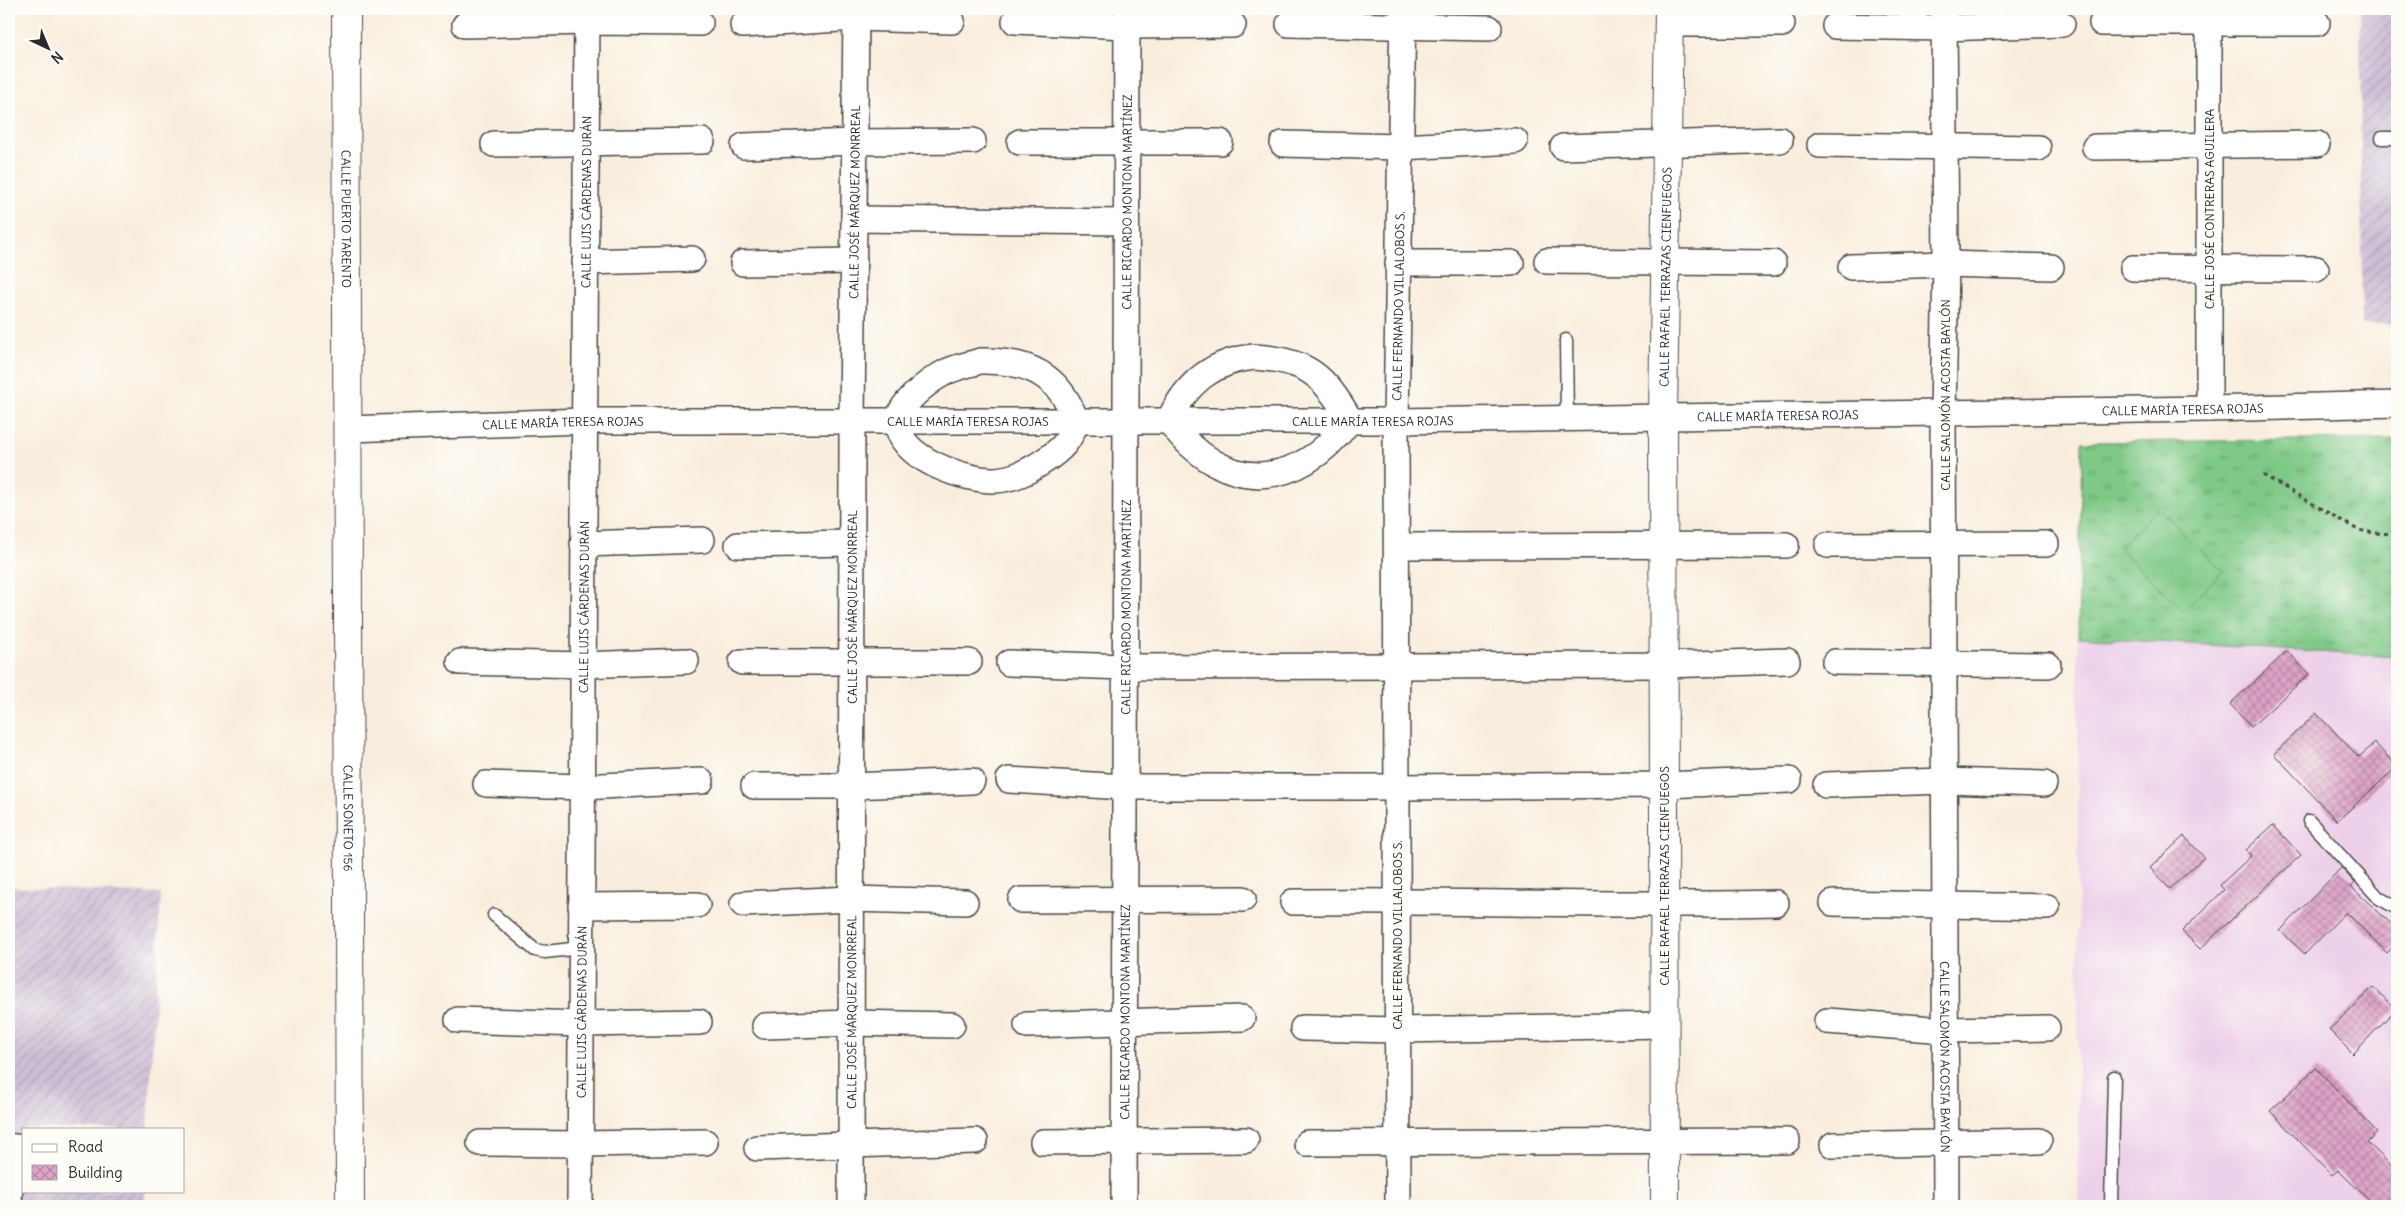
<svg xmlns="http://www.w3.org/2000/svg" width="2406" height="1215" font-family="Delius,sans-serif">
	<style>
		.built { fill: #edd0e9 }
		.industrial { fill: url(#industrial-furrows) }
		.grass { fill: url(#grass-tufts); stroke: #547a58 }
		.pitch { fill: #7ec986; stroke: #547a58 }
		.building { fill: url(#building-cross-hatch) }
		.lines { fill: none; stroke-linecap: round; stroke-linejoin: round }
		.service-casing { stroke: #4a4846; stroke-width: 15 }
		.minor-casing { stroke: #4a4846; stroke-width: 28 }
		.tertiary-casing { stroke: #4a4846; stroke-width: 30 }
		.path { stroke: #4a4846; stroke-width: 3; stroke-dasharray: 4 4; stroke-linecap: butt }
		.service { stroke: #fff; stroke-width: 12 }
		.minor { stroke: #fff; stroke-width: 25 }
		.tertiary { stroke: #fff; stroke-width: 28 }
		.labels { text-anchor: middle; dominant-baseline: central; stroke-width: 4; stroke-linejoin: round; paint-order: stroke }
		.street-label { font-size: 12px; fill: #2b2b2b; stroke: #fdfcf7 }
	</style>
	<defs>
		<pattern id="industrial-furrows" width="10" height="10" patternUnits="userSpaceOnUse" patternTransform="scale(1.25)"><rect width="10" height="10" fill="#ccbed4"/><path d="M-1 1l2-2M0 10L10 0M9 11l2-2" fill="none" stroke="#afa3b6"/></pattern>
		<pattern id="grass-tufts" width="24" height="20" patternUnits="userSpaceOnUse" patternTransform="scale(1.25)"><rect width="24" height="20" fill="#7ec986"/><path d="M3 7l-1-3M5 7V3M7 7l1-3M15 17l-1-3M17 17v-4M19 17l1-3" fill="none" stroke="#67a36e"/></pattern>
		<pattern id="building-cross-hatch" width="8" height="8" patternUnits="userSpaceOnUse" patternTransform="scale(1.25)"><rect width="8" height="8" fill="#dea4c8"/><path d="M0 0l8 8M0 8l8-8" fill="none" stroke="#b486a3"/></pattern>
	</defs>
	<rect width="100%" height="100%" fill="#fdfcf7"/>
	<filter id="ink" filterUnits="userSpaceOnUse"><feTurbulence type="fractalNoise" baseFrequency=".02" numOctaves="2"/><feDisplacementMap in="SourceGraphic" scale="10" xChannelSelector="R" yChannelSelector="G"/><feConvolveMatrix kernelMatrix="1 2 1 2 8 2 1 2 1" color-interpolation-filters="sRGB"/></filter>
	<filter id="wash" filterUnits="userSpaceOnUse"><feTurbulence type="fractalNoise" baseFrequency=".0096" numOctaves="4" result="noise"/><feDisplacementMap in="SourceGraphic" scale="20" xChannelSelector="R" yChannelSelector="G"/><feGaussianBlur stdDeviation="1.12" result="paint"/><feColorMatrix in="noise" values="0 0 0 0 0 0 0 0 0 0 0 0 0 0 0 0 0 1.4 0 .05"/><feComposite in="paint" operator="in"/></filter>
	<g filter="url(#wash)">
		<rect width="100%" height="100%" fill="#f9eedd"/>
		<path class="built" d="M2078 637 2397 657V1206H2078Z"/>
		<path class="industrial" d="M2360 9H2397V324L2362 325Z
			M9 887 161 894 148 1129H24V1191H145L144 1206H9Z"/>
		<path class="grass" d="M2397 439V657L2078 637 2082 442Z"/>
		<path class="pitch" d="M2158 508 2223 571 2183 611 2119 548Z"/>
		<g id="blocks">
			<path class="building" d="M2287 651 2309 674 2251 727 2230 704Z
				M2316 713 2359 757 2375 743 2397 767 2337 821 2274 754Z
				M2273 825 2301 855 2200 949 2182 931 2224 890 2220 885 2251 856 2246 850Z
				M2184 836 2204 857 2170 889 2150 868Z
				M2341 868 2355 883 2351 887 2397 929V943L2387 953 2346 912 2305 954 2280 931Z
				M2373 987 2396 1009 2353 1054 2329 1030Z
				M2316 1068 2377 1132 2367 1142 2397 1171V1193L2384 1206H2375L2338 1170 2332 1175 2270 1111Z"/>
		</g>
	</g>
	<g filter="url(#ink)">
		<use href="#blocks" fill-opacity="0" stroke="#4a4846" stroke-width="1"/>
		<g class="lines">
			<defs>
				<path id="service" d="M2382 138H2397
					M1566 340 1567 418
					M2309 821 2379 898 2397 908
					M494 915 535 950 545 952 581 948
					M9 1140 21 1141 15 1206
					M2111 1206 2114 1077"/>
				<g id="minor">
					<path id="s1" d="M1944 9 1946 264 1943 412 1946 1206"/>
					<path d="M2209 9V409"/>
					<path d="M1015 21 1127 26 1233 25"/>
					<path d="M2102 23H2317"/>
					<path d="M1289 24 1489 28"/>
					<path d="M1669 24H1782"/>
					<path d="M465 25 587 22 700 23"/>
					<path d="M743 25 856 18 952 21"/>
					<path d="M1835 26 1943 28 2062 24"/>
					<path d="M1020 142H1220"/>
					<path d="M494 144 702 141"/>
					<path d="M1283 144 1401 147 1515 141"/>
					<path d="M1820 145 2038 148"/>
					<path d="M744 146 855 142 973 141"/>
					<path d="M1563 147 1780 140"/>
					<path d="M2095 147 2317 144"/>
					<path d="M854 219 1126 222"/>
					<path d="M1547 261 1773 263"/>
					<path d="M585 262 692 259"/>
					<path d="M743 263 854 261"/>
					<path d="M1398 263H1511"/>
					<path d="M1851 267 1946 264 2051 267"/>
					<path d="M2133 268 2316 269"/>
					<path d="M1254 357C1307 360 1324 375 1350 420 1297 492 1223 494 1169 421 1186 383 1213 361 1254 357Z"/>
					<path d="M980 361C1028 360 1060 375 1076 421 1071 440 1061 450 1044 461 1029 471 1014 479 995 480 967 481 896 458 898 422 899 403 929 381 944 373 955 367 968 365 980 361Z"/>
					<path id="s2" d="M348 429 584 421H1396L2209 409 2397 404"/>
					<path d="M583 544 702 540"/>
					<path d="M738 545 852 543"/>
					<path d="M1828 545 2046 544"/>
					<path d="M1397 546 1786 545"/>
					<path d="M460 662 583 665 686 661"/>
					<path d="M742 662H969"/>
					<path d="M1835 662 2048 665"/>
					<path d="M1009 663 1125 667 1665 665 1787 661"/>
					<path d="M1009 780 1125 787H1398L1664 785 1789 780"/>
					<path d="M486 784 582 787 701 781"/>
					<path d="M1826 785 1944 781 2044 784"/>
					<path d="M754 786H852L972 781"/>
					<path d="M1021 900 1243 899"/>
					<path d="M1293 902C1454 900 1615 907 1776 903"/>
					<path d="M1833 903 2047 907"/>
					<path d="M743 904 851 899 965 902"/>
					<path d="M581 906 697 905"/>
					<path d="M458 1020 581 1024 699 1022"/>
					<path d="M1827 1021 1946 1030 2047 1028"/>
					<path d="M1027 1025 1242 1018"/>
					<path d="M765 1026 851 1023 952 1025"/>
					<path d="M1303 1028 1397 1030 1664 1025"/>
					<path d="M1043 1142 1246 1140"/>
					<path d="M480 1143 580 1144 705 1142"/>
					<path d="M1307 1143 1787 1141"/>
					<path d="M1833 1145 2039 1141"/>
					<path d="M757 1148 975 1141"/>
					<path id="s3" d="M580 1206 587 9"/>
					<path id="s4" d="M851 1206 852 421 856 9"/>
					<path id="s5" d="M1124 1206 1127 9"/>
					<path id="s6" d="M1398 1206 1396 421 1403 9"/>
				</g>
				<g id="tertiary">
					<path id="s7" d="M346 9 350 1206"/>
					<path id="s8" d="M1665 1206 1663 417 1669 9"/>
				</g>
			</defs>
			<use href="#service" class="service-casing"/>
			<use href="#minor" class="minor-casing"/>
			<use href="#tertiary" class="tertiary-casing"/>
			<path class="path" d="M2263 475 2358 530 2375 533 2397 534"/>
			<use href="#service" class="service"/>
			<use href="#minor" class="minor"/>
			<use href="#tertiary" class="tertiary"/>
		</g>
	</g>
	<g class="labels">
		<g class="street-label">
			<text stroke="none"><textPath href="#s3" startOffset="1004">CALLE LUIS CÁRDENAS DURÁN</textPath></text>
			<text stroke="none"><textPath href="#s4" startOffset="1004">CALLE JOSÉ MÁRQUEZ MONRREAL</textPath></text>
			<text stroke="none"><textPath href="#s5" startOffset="1004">CALLE RICARDO MONTONA MARTÍNEZ</textPath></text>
			<text transform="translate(2209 209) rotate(-90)">CALLE JOSÉ CONTRERAS AGUILERA</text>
			<text stroke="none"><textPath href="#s7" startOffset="210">CALLE PUERTO TARENTO</textPath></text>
			<text stroke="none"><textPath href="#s8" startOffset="929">CALLE RAFAEL TERRAZAS CIENFUEGOS</textPath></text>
			<text stroke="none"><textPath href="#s6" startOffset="900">CALLE FERNANDO VILLALOBOS S.</textPath></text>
			<text transform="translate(1945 395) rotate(-90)">CALLE SALOMÓN ACOSTA BAYLÓN</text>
			<text stroke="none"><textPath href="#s2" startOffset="1835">CALLE MARÍA TERESA ROJAS</textPath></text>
			<text stroke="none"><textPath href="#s2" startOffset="1430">CALLE MARÍA TERESA ROJAS</textPath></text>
			<text stroke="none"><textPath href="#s2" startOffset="1025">CALLE MARÍA TERESA ROJAS</textPath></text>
			<text stroke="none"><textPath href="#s2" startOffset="620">CALLE MARÍA TERESA ROJAS</textPath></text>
			<text stroke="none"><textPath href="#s2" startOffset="215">CALLE MARÍA TERESA ROJAS</textPath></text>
			<text stroke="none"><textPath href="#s3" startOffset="599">CALLE LUIS CÁRDENAS DURÁN</textPath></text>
			<text stroke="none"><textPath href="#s4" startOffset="599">CALLE JOSÉ MÁRQUEZ MONRREAL</textPath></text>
			<text stroke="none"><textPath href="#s5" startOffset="599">CALLE RICARDO MONTONA MARTÍNEZ</textPath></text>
			<text stroke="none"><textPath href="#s7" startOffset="809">CALLE SONETO 156</textPath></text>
			<text transform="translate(1664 876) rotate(-90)">CALLE RAFAEL TERRAZAS CIENFUEGOS</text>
			<text transform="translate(1397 935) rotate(-90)">CALLE FERNANDO VILLALOBOS S.</text>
			<text stroke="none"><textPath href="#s3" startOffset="194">CALLE LUIS CÁRDENAS DURÁN</textPath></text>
			<text stroke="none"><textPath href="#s4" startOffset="194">CALLE JOSÉ MÁRQUEZ MONRREAL</textPath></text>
			<text stroke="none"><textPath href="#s5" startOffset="194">CALLE RICARDO MONTONA MARTÍNEZ</textPath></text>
			<text stroke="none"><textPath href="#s1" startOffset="1048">CALLE SALOMÓN ACOSTA BAYLÓN</textPath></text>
		</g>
	</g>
	<rect width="2406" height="1215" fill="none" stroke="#fdfcf7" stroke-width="30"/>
	<rect x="22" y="1128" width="162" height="65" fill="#fdfcf7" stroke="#a9a8a5"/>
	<rect x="32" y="1144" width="25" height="8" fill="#ffffff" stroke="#a9a8a5"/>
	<text x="68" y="1152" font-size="15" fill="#2b2b2b">Road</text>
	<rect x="32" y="1165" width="25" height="15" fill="url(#building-cross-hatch)" stroke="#a9a8a5"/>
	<text x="68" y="1178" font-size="15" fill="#2b2b2b">Building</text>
	<g transform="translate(48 48) rotate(136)" stroke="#fdfcf7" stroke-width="4" paint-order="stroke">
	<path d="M0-4L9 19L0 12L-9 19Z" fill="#2b2b2b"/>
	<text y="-8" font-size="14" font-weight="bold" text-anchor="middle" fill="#2b2b2b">N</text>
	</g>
</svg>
